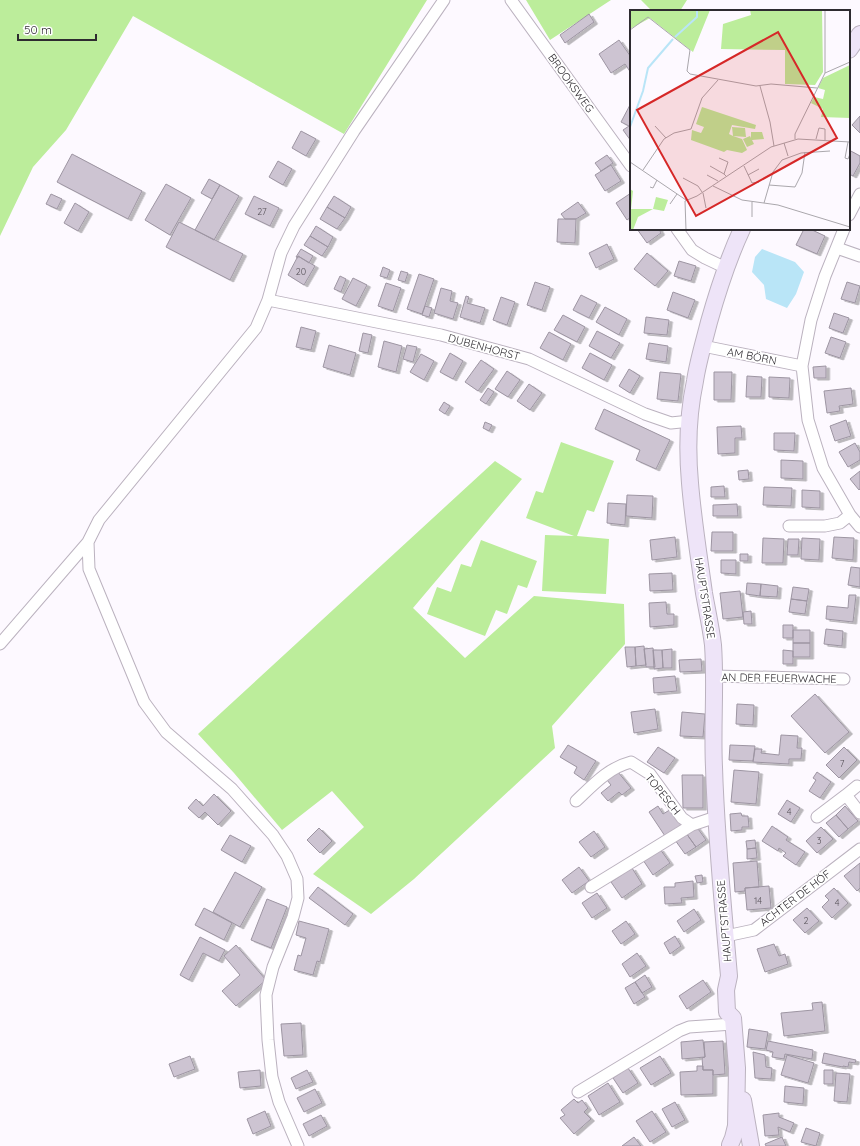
<svg xmlns="http://www.w3.org/2000/svg" width="860" height="1146" font-family="Quicksand,sans-serif">
	<style>
		.green { fill: #bced9b }
		.water { fill: #b9e5f7 }
		.building { fill: #cdc4d2; stroke: #9d95a2; filter: url(#shadow) }
		.lines { fill: none; stroke-linecap: round; stroke-linejoin: round }
		.minor-casing { stroke: #bbb2bf; stroke-width: 13 }
		.secondary-casing { stroke: #bbb2bf; stroke-width: 18 }
		.minor { stroke: #fff; stroke-width: 11 }
		.secondary { stroke: #eee4f8; stroke-width: 16 }
		.labels { text-anchor: middle; dominant-baseline: central; stroke-width: 3.5; stroke-linejoin: round; paint-order: stroke }
		.number-label { font-size: 9px; fill: #565158 }
		.street-label { font-size: 11px; fill: #2e2b30; stroke: #fff }
		.inset-river { fill: none; stroke: #b9e5f7; stroke-width: 2 }
		.inset-road { fill: none; stroke: #aaa7ac; stroke-width: 1 }
		.view { fill: #d62828; fill-opacity: 0.15; stroke: #d62828; stroke-width: 2 }
		.inset-edge { fill: none; stroke: #2e2b30; stroke-width: 2 }
	</style>
	<defs>
		<filter id="shadow"><feDropShadow dx="3.5" dy="2" stdDeviation="0" flood-color="#0004"/></filter>
	</defs>
	<rect width="100%" height="100%" fill="#fdf9ff"/>
	<path class="green" d="M0 0H427L344 134 133 16 66 130 33 167 0 236Z
		M526 0H611L550 40Z
		M641 0H687L680 11H652Z
		M561 442 614 461 594 512 587 510 577 536 609 539 606 594 542 591 545 535 574 536 526 518 536 491 543 493Z
		M495 461 522 479 413 608 465 658 534 596 624 604 625 644 552 726 555 748 414 879 371 914 313 874 364 827 332 791 282 830 234 773 198 734Z
		M481 540 537 561 527 588 518 585 507 614 496 610 485 636 427 614 437 587 451 592 461 564 471 567Z"/>
	<path class="water" d="M762 249 795 262 804 272 796 294 787 308 766 299 764 285 752 272 755 257Z"/>
	<path class="building" d="M589 14 594 22 565 43 560 35Z
		M619 40 631 57V73L625 64 611 73 599 54Z
		M631 103V141L623 130 629 126 621 122Z
		M860 116V133L852 125Z
		M301 131 316 139 306 156 292 148Z
		M849 150 860 156V163L853 176 849 174Z
		M72 154 142 191 128 219 57 182Z
		M607 155 613 163 601 171 595 163Z
		M278 161 292 169 283 185 269 177Z
		M611 165 621 181 605 191 595 175Z
		M209 179 220 185 212 199 201 193Z
		M166 184 191 198 170 235 145 220Z
		M220 185 239 196 214 240 195 230Z
		M631 193V217L627 220 616 203Z
		M51 194 62 199 57 209 46 204Z
		M254 196 279 208 270 226 245 214Z
		M334 196 351 207 345 218 327 207Z
		M578 202 586 213 576 219H565L561 214Z
		M75 203 89 212 78 231 64 223Z
		M327 207 345 218 337 229 320 219Z
		M558 219H576L575 243 557 242Z
		M179 222 243 254 230 280 166 247Z
		M316 226 333 237 328 247 310 236Z
		M637 229H659L661 233 647 243Z
		M804 229H810L825 236 817 254 796 245Z
		M310 236 328 247 322 256 304 245Z
		M607 244 614 259 596 268 589 253Z
		M301 249 313 256 309 263 298 256V258L296 257Z
		M647 253 668 271 655 286 634 269Z
		M298 256 315 266 304 285 288 275Z
		M679 261 696 266 691 281 674 276Z
		M383 267 390 270 387 278 380 276Z
		M401 271 408 273 405 282 398 280Z
		M419 274 434 279 422 314 407 309Z
		M340 276 346 279 341 292 334 289Z
		M353 278 367 285 356 306 342 299Z
		M535 282 550 287 542 310 527 305Z
		M847 282 860 286 855 303 841 299Z
		M386 283 401 288 393 311 378 306Z
		M441 288 452 291 450 301 458 303 453 319 434 313Z
		M673 292 695 300 688 318 667 310Z
		M581 295 597 303 589 318 573 310Z
		M466 296 469 297 467 303 485 308 480 323 460 317Z
		M501 297 515 302 507 325 493 320Z
		M425 306 432 308 429 317 422 315Z
		M605 307 627 319 619 335 596 322Z
		M834 313 849 318 843 333 829 328Z
		M563 315 585 327 577 342 554 330Z
		M646 317 669 320 667 335 644 333Z
		M301 327 316 331 311 350 296 347Z
		M597 331 620 343 611 358 589 346Z
		M549 332 571 344 563 360 540 348Z
		M363 333 372 335 368 353 359 351Z
		M831 337 846 342 840 358 825 353Z
		M384 341 402 346 396 372 378 367Z
		M649 343 668 346 666 362 646 359Z
		M329 345 356 353 350 375 323 367Z
		M407 345 417 347 413 362 403 359Z
		M450 353 463 361 453 379 440 372Z
		M590 353 612 365 604 380 582 368Z
		M421 354 434 361 424 380 410 372Z
		M481 360 494 369 478 391 465 382Z
		M826 366V378H814L813 367Z
		M629 369 640 376 630 393 619 386Z
		M507 371 520 380 508 397 495 389Z
		M660 372 681 374 678 401 657 399Z
		M714 372H732L731 400H714Z
		M747 376 762 377 761 397H746Z
		M769 377 790 378 789 398 769 397Z
		M529 384 542 393 530 410 517 401Z
		M488 388 494 392 486 404 480 400Z
		M851 388 853 404 839 406 840 411 827 413 824 391Z
		M444 402 450 406 445 414 439 410Z
		M604 409 670 440 656 469 636 460 640 450 595 429Z
		M846 420 851 436 835 441 830 426Z
		M485 422 492 425 489 431 483 428Z
		M741 426 742 438H735V453L718 454 717 427Z
		M774 433H795L794 451 774 450Z
		M855 443 860 452V460L848 467 839 452Z
		M781 460 803 461V479L781 478Z
		M748 470 749 479 739 480 738 471Z
		M860 471V489L859 490 850 479Z
		M724 486 725 497H711V487Z
		M764 487 792 488 791 506 763 505Z
		M802 490 820 491V508L802 507Z
		M627 495 653 496 652 518 626 516Z
		M608 503 626 504 625 525 607 523Z
		M737 504 738 516H713V505Z
		M712 532H733V551H711Z
		M675 537 677 557 652 560 650 540Z
		M834 537 854 538 853 560 832 558Z
		M763 538 784 539 783 563H762Z
		M802 538 820 539 819 560 801 559Z
		M788 539H799L798 555H787Z
		M740 554H748V561H740Z
		M721 560H736V574L721 573Z
		M851 567 860 568V587L848 585Z
		M672 573 673 590 650 591 649 574Z
		M747 583 761 584 760 596 746 594Z
		M761 584 778 586 777 597 760 596Z
		M793 587 809 589 807 601 791 599Z
		M740 591 743 617 723 619 720 593Z
		M849 595H856L853 622 826 619 827 606 848 608Z
		M791 599 807 601 805 614 789 612Z
		M666 602 667 614H674V625L650 627 649 603Z
		M751 611 752 624H744L743 612Z
		M783 625H793V638H783Z
		M826 629 843 631 842 646 824 644Z
		M793 630H810V643H793Z
		M793 643H810V657H793Z
		M644 646 646 665 636 666 635 647Z
		M625 647H635L636 666 627 667Z
		M653 648 655 667H646L644 649Z
		M672 649V668H663L662 650Z
		M653 650H662L663 668 654 669Z
		M783 650 793 651V664H783Z
		M701 659 702 671 680 672 679 660Z
		M675 676 677 691 654 693 653 678Z
		M815 694 849 732 825 753 791 716Z
		M737 704 754 705 753 725 736 724Z
		M655 709 658 729 634 733 631 712Z
		M682 712 705 714 703 737 680 736Z
		M781 735 798 736 797 748H802L801 759H789V764L753 762 755 749H762L761 753 779 755Z
		M568 745 596 761 584 780 574 773 577 767 560 757Z
		M730 745 755 746 753 761 729 760Z
		M658 747 675 758 664 773 647 762Z
		M844 747 857 760 839 778 826 765Z
		M734 770 759 772 756 804 731 802Z
		M618 772 631 788 622 795 619 792 608 801 601 793 611 785 607 780Z
		M817 772 831 782 820 798 809 791 816 780 813 778Z
		M682 775H703V808H683Z
		M214 794 231 811 218 825 205 812 199 818 188 808 196 799 203 806Z
		M787 800 800 808 791 822 778 814Z
		M658 806 663 814 673 808 683 824 665 836 649 812Z
		M845 806 858 821 848 829 836 815Z
		M741 813 742 816H748L749 827H742V830L731 831 730 814Z
		M836 815 848 829 839 837 826 823Z
		M696 826 706 840 696 847 686 833Z
		M772 826 788 837 786 840 805 852 796 865 783 856 786 853 779 848 778 851 762 841Z
		M821 827 833 839 817 853 806 841Z
		M319 828 332 841 320 853 307 840Z
		M594 831 605 847 591 857 579 842Z
		M686 833 696 847 685 854 675 840Z
		M230 835 251 846 242 862 221 850Z
		M755 840 756 848 747 849 746 841Z
		M756 848 757 858 747 859V849Z
		M660 849 670 863 653 875 643 860Z
		M757 861 759 887 745 888V891L735 892 733 863Z
		M860 863V888L857 891 844 876Z
		M579 867 589 881 572 893 562 880Z
		M632 868 642 884 622 898 611 882Z
		M235 872 262 887 240 927 213 912Z
		M702 875 703 882 697 883 695 876Z
		M693 881 694 897 681 898 682 903 665 904 664 887H675V883Z
		M769 886 771 908 747 910 745 888Z
		M318 887 353 914 345 925 309 898Z
		M834 888 848 903 832 918 822 907 829 900 825 896Z
		M597 893 607 908 592 918 582 903Z
		M267 899 287 907 271 948 251 940Z
		M204 908 232 923 224 940 195 925Z
		M807 908 819 921 805 933 793 920Z
		M694 909 701 920 684 932 677 921Z
		M299 921 329 929 320 962 317 961 313 975 294 970 298 955 301 956 306 938 296 935Z
		M626 921 635 934 621 944 612 931Z
		M675 936 681 946 670 954 664 943Z
		M200 937 225 950 219 961 203 953 189 980 180 975Z
		M774 944 779 956 785 954 788 964 765 972 757 949Z
		M236 945 266 980 236 1006 222 991 240 975 224 956Z
		M637 953 646 966 630 977 622 964Z
		M645 975 652 987 642 993 635 982Z
		M703 980 711 992 687 1009 679 996Z
		M635 982 645 997 634 1004 625 988Z
		M822 1002 825 1031 784 1036 781 1013 813 1010 812 1003Z
		M301 1023 303 1055 284 1056 281 1024Z
		M749 1029 768 1032 765 1049 747 1047Z
		M703 1040 705 1057 682 1059 681 1042Z
		M723 1041 725 1074 713 1075V1070H703L702 1058 705 1057 704 1042Z
		M768 1041 813 1050 812 1059 785 1054 784 1059 772 1057 773 1052 766 1050Z
		M753 1052 765 1055 766 1067 772 1068 771 1079 755 1078Z
		M824 1053 856 1060 855 1063 849 1062 848 1067 843 1066V1067L822 1063Z
		M787 1055 814 1063 808 1083 781 1075Z
		M190 1056 195 1069 174 1077 169 1064Z
		M660 1056 671 1073 651 1085 640 1068Z
		M697 1066H703V1070H713V1094L681 1095 680 1072 697 1071Z
		M628 1068 638 1083 623 1093 613 1078Z
		M260 1070 261 1086 240 1088 238 1072Z
		M307 1070 313 1082 296 1089 291 1078Z
		M824 1070H833V1084H824Z
		M836 1073 850 1074 847 1102 834 1101Z
		M608 1083 620 1102 599 1115 588 1096Z
		M785 1086 804 1088 803 1104 784 1102Z
		M315 1089 322 1103 304 1112 297 1098Z
		M574 1099 578 1103 582 1100 588 1108 584 1112 591 1119 574 1134 560 1118 565 1115 561 1110Z
		M675 1102 685 1120 672 1127 662 1109Z
		M265 1111 271 1126 253 1134 247 1119Z
		M652 1111 666 1132 650 1142 636 1121Z
		M779 1113V1117L794 1123 790 1132 778 1127 779 1135 765 1136 763 1115Z
		M321 1115 327 1126 309 1136 303 1124Z
		M806 1128 820 1133 816 1146 801 1142Z
		M634 1137 641 1146H622Z
		M782 1137 786 1146H766L765 1144Z"/>
	<g class="lines">
		<defs>
			<path id="minor" d="M511 0 631 166
				M849 215 860 194
				M677 229 692 250 705 258 726 268
				M844 229 825 276 811 320 802 366 808 420 823 468 850 515 860 527
				M837 248 860 256
				M268 300 441 335 529 359 645 414 671 423 690 421
				M703 346 802 366
				M789 526H825L840 523 850 515
				M88 542 89 569 144 702 166 732 232 789 273 835 287 856 297 879 298 898 293 917 273 967 266 995 268 1040 272 1077 279 1102 298 1146
				M0 644 88 542 99 520 256 328 268 300 281 253 294 226 354 131 444 0
				M714 676 844 679
				M846 795 857 786
				M576 801C593 785 608 768 631 762L650 774 682 818 692 825 716 817
				M817 817 846 795 860 813
				M591 887 692 825
				M726 936 754 930 860 849
				M578 1092 679 1031 689 1027 733 1024"/>
			<path id="secondary" d="M849 50 860 34
				M743 1100 751 1146
				M730 1145 733 1138 736 1126 737 1068 733 1018 727 1012 726 990 729 976C723 906 716 837 714 767 712 727 716 686 713 645 711 628 707 610 704 593 699 557 693 520 690 483 687 450 688 414 695 381 698 361 704 342 709 322 718 290 728 259 742 229"/>
		</defs>
		<use href="#minor" class="minor-casing"/>
		<use href="#secondary" class="secondary-casing"/>
		<use href="#minor" class="minor"/>
		<use href="#secondary" class="secondary"/>
	</g>
	<g class="labels">
		<g class="number-label">
			<text x="262" y="211">27</text>
			<text x="301" y="271">20</text>
			<text x="842" y="763">7</text>
			<text x="789" y="811">4</text>
			<text x="819" y="840">3</text>
			<text x="758" y="900">14</text>
			<text x="837" y="902">4</text>
			<text x="806" y="920">2</text>
		</g>
		<g class="street-label">
			<text transform="translate(571 83) rotate(54)">BROOKSWEG</text>
			<text transform="translate(484 347) rotate(15)">DUBENHORST</text>
			<text transform="translate(752 356) rotate(11)">AM BÖRN</text>
			<text transform="translate(705 598) rotate(81)">HAUPTSTRASSE</text>
			<text transform="translate(779 678) rotate(1)">AN DER FEUERWACHE</text>
			<text transform="translate(663 794) rotate(51)">TOPESCH</text>
			<text transform="translate(795 898) rotate(-37)">ACHTER DE HÖF</text>
			<text transform="translate(724 921) rotate(-95)">HAUPTSTRASSE</text>
		</g>
	</g>
	<g transform="translate(630 10)">
		<rect width="220" height="220" fill="#fdf9ff"/>
		<path d="M0 0H80L63 42 20 8 0 19ZM120 0H192L193 62 185 75 155 74V40L91 39 93 14 121 5ZM220 55V108L191 107 193 99 181 93 184 87 193 89 195 80 188 78 193 68ZM72 97 126 115 125 119 102 115 99 124 103 126 102 117 115 118 116 127 103 126 112 129 117 140 112 143 97 140 94 142 61 130 62 120 71 123 74 117 66 114ZM121 122H132L134 129 122 130 124 134 117 137 113 129 120 126 121 128ZM0 179 3 181 1 199H23L26 187 38 190 34 201 23 199 8 207 3 220H0Z" fill="#bced9b"/>
		<path class="inset-river" d="M45 27 67 7V0M0 117 13 81 18 58 43 29"/>
		<path class="inset-road" d="M195 0V63M0 20 18 7 60 40 57 61 60 64 126 76 141 74 187 78M130 76 140 112 144 136M25 116 36 128M165 129V124L195 63 220 52M186 129 189 118 195 119V130M218 132 215 148 218 149 220 144M154 133 158 146M89 148 98 152 94 164 96 166M0 152 56 190M80 156 94 164M114 156 122 173 129 172M13 160 34 129 44 123 61 119 72 88 88 70M77 165 88 171M118 165 129 159M53 168 68 176 72 182M139 175 165 177 172 163 175 142M83 176 112 190 148 195 220 217M20 177 23 178 27 170M73 183 76 198M134 193 143 162 152 150 171 143 200 141M40 194 47 184M122 207V192M56 220 55 191 67 186 141 137 168 129 220 132"/>
		<path class="view" d="M148 22 207 128 66 206 7 100Z"/>
		<rect width="220" height="220" class="inset-edge"/>
	</g>
	<path d="M18 34v6h78v-6" fill="none" stroke="#2e2b30" stroke-width="2"/>
	<text x="24" y="34" font-size="12" fill="#2e2b30" stroke="#ffffff" stroke-width="3" paint-order="stroke">50 m</text>
</svg>
